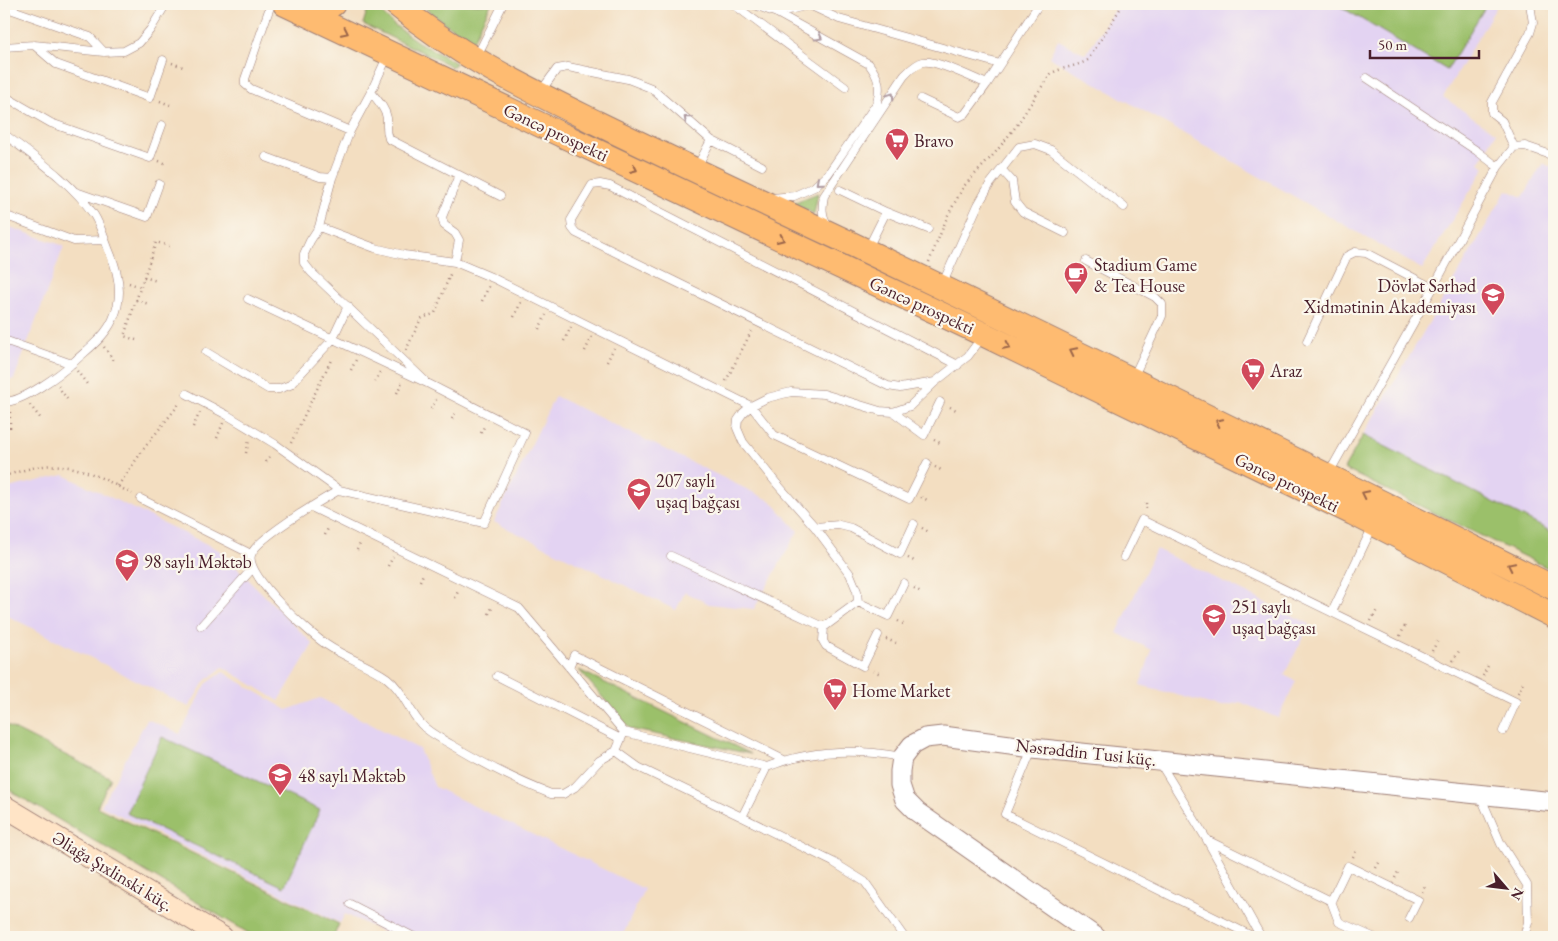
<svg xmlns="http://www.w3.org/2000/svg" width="1558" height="941" font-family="'EB Garamond',serif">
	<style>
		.built { fill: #e3d3f2 }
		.green { fill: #9bc06b; stroke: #72704b }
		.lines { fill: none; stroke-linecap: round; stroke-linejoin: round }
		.service-casing { stroke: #9e7e76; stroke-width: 9 }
		.tertiary-casing { stroke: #9e7e76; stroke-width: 21 }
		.secondary-casing { stroke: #9e7e76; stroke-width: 23 }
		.primary-casing { stroke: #9e7e76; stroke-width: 26 }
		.path { stroke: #9e7e76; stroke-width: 2.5; stroke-dasharray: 1 4; stroke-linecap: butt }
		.service { stroke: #fff; stroke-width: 8 }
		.tertiary { stroke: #fff; stroke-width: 19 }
		.secondary { stroke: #ffe4c6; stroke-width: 21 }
		.primary { stroke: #febb71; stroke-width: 24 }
		.oneway { stroke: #9b654a }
		.oneway2 { stroke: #ae9aa0 }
		.labels { text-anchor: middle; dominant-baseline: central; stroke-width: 4.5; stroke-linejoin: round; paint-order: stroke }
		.street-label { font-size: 18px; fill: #4a1f2b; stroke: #fbf7ec }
		.poi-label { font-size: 18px; fill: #4a1f2b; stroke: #fbf7ec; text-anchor: start }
	</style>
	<rect width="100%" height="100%" fill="#fbf7ec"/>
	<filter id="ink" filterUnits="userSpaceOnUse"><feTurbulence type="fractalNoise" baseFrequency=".02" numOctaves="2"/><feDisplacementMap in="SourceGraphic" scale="10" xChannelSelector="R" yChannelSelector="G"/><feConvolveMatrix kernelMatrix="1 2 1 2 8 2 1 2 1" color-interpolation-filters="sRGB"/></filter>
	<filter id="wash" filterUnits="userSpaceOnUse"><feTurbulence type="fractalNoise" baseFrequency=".0096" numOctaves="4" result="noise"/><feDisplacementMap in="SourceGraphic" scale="20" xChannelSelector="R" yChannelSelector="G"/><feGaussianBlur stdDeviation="1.12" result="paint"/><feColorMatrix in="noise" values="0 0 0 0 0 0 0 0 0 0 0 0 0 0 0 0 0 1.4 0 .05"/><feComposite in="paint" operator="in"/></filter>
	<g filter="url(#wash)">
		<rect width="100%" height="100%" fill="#f3dec1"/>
		<path class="built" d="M1118 4H1498L1443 97 1496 133 1479 163 1485 167 1422 269 1049 57 1058 40 1086 54Z
			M1543 163 1554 169V533L1363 435 1507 190 1523 197Z
			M4 225 64 246 14 379 4 382Z
			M555 396 771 501 798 531 754 609 709 604 685 592 676 610 494 522Z
			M64 475 219 550 313 644 279 701 223 667 204 682 189 707 4 614V489Z
			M1156 549 1310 624 1284 675 1296 681 1278 718 1240 702 1221 707 1140 685 1152 650 1117 633Z
			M223 672 287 710 320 698 419 749 435 787 644 889 622 937H394L345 914 340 923 101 806 147 719 180 734 206 684Z"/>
		<path class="green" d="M369 4H373L393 24 418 42 456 63 453 67 363 24Z
			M420 4H491L473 41 447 25Z
			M1336 4H1487L1447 70Z
			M818 193 814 214 793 203Z
			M1363 435 1554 533V571L1344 469Z
			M579 670 751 754 630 729Z
			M4 724 111 778 97 807 339 924 334 936 337 937H255L4 787Z
			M162 737 320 810 284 887 126 813Z"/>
	</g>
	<g filter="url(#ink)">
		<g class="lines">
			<defs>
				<path id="service" d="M271 4 245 79V84L251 89 350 131
					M733 4 845 87
					M752 4 777 13 869 64C879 78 881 86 877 103L828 174 814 187 794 196 772 198
					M807 4 839 19 1000 64
					M4 7 90 37 104 52
					M777 13 809 5
					M34 45 56 64 150 98 163 60
					M4 47 34 45 104 52 124 51 139 43 150 30 166 4
					M388 55 371 92 350 131 332 178 319 227 310 241 304 254V263L311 272 424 380
					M476 58 503 4
					M1367 78 1477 151 1498 167
					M541 91 557 69 568 67 628 79 651 88 711 140 696 169
					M371 92C377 100 385 107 387 118 387 127 386 130 389 139L500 196
					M4 96 51 123 150 158 162 125
					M921 99 959 117 965 114 987 84
					M4 134C34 157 73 183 94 215 101 226 105 241 110 253 119 274 123 298 113 319 105 337 89 348 75 361 61 374 23 402 4 402
					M711 140 762 166
					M1514 147 1502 121 1492 113V102L1530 33 1533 23 1530 4
					M266 157 320 177 332 178
					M1001 169 1012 181 1015 202 1023 212 1065 233
					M840 190 886 212 928 229
					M76 192 147 217 159 184
					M4 215 74 241 105 240
					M828 225C821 216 822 206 824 196L904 76C909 71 915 64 923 62 935 59 975 79 987 84L1039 4
					M319 227 375 248 404 255 455 262 493 278 751 406 774 435 909 499 927 463
					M867 250 886 212
					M1086 261 1155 297 1162 304V316L1133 378
					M455 262 459 240 455 233 444 225 442 217 459 175
					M942 285 978 205 990 184 1019 147 1035 144 1051 150 1124 207
					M248 299 429 384 525 433 484 523 339 490C322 500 256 538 251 555 245 576 310 634 327 645 346 658 369 665 387 678 403 690 408 710 421 724 429 733 442 739 452 745 484 764 517 781 551 794H563L575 787 599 761 616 751
					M4 340 72 364
					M1307 341 1347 256 1355 252 1366 253 1433 288
					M206 352 268 389H279L290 385 332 340 348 306
					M935 382 900 388 888 386 576 233 572 228 571 220 592 185 600 184 610 186 958 365
					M187 394 227 415 275 444 339 490
					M893 412 924 435 940 402
					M1329 473 1433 288 1498 167 1514 147 1525 146 1554 156
					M141 499 251 554
					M311 507 519 608 624 732 767 767C811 749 855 748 902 757
					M815 527 839 525 851 528 900 554 914 524
					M671 556 824 627 858 602 857 591 850 574 815 527 777 484 743 442 737 428 738 420 743 413 751 406 767 398 791 392 824 394 880 411 893 412 910 406 935 382 968 356 983 336
					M1124 557 1142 520 1516 702 1503 731
					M858 602 888 616 904 583
					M1332 612 1373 526
					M201 626 252 569
					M824 627 823 641 826 646 863 666 878 635
					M569 667 574 655 784 760
					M497 676 621 739
					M624 732 616 751 638 767 742 817 767 767
					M1032 749 1005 814 1254 937
					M1160 763 1207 840 1261 937
					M1480 795 1501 844 1527 885 1528 922 1524 937
					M742 817 833 862 865 882 904 937
					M1207 840 1331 901 1348 866 1418 900 1409 918
					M1331 901 1339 922 1373 937
					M350 904 414 937"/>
				<path id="tertiary" d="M1096 937 917 812 905 800 900 785V771L902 758 912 745 925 738 943 736 1033 748 1554 802"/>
				<path id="secondary" d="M4 806 222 937"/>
				<path id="primary" d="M285 4 985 335 1353 513 1554 616
					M396 4C457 55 526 88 597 123 677 162 758 200 839 238 1078 352 1316 470 1554 588
					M297 6C310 9 320 9 333 4"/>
			</defs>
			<use href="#service" class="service-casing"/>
			<use href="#tertiary" class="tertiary-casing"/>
			<use href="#secondary" class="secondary-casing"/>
			<use href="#primary" class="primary-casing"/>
			<path class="path" d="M172 63 183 67
				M160 101 170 105
				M159 161 167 164
				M929 262 948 215 964 186 995 153 1017 125 1050 74C1062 67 1076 67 1088 60L1123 4
				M144 277 157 281
				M129 283 141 287
				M136 300 149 304
				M482 301 489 286
				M514 317 521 302
				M539 329 546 315
				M136 340 124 336 156 242 169 246
				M564 341 571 327
				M104 347 115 362
				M406 350 421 319C425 316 430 316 435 313L451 272
				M585 351 592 337
				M607 362 614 348
				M351 370 356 360
				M77 371 87 384
				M726 381 752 330
				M375 382 380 372
				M58 386 67 399
				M397 393 402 382
				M30 405 41 419
				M950 407 956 410
				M431 409 437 398
				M452 419 456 411
				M193 427 200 412
				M10 428V411
				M481 433 485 425
				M217 438 223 423
				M934 440 940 443
				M291 443 332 358
				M246 453 249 441
				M266 462 270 454
				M935 467 943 471
				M4 476C15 473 26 469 37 467 72 460 103 478 132 494
				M118 486 145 447 180 403
				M921 497 929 501
				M1146 503 1147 511
				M922 528 929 532
				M325 535 329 526
				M357 550 361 542
				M908 558 914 561
				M388 566 393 557
				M420 581 424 572
				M914 588 921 592
				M455 598 459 589
				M489 614 493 606
				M898 621 905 625
				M1371 621 1377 610
				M1400 636 1406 624
				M886 639 896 643
				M1432 651 1438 640
				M1453 661 1459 651
				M873 671 881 674
				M1483 676 1488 666
				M1518 693 1523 683
				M1353 857 1357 849
				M1376 868 1380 861
				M1395 878 1399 870
				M1422 892 1426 884"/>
			<use href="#service" class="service"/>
			<use href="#tertiary" class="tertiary"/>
			<use href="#secondary" class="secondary"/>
			<use href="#primary" class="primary"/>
		</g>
		<defs><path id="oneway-chevron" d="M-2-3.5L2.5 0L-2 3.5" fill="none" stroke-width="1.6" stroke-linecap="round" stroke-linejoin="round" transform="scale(1.25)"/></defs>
		<g class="oneway">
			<use href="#oneway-chevron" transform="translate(345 32) rotate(26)"/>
			<use href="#oneway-chevron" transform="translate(634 169) rotate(25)"/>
			<use href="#oneway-chevron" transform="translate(781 239) rotate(25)"/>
			<use href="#oneway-chevron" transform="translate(1007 346) rotate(26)"/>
			<use href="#oneway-chevron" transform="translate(1073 351) rotate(-154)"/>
			<use href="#oneway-chevron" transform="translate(1219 422) rotate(-154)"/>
			<use href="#oneway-chevron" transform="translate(1365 494) rotate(-154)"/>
			<use href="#oneway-chevron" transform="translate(1511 566) rotate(-154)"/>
		</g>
		<g class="oneway2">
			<use href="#oneway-chevron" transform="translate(819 37) rotate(29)"/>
			<use href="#oneway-chevron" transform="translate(891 96) rotate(-56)"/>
			<use href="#oneway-chevron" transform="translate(687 119) rotate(-139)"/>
			<use href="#oneway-chevron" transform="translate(819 182) rotate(139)"/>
		</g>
	</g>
	<defs>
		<symbol id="supermarket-pin" viewBox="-11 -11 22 30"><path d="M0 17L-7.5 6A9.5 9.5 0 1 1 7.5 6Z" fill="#d1495b" stroke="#fbf7ec"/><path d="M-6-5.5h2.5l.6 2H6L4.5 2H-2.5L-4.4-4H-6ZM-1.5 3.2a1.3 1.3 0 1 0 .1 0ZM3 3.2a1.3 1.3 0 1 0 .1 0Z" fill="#fff"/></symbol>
		<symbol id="cafe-pin" viewBox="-11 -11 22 30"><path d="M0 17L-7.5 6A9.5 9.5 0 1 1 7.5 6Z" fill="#d1495b" stroke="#fbf7ec"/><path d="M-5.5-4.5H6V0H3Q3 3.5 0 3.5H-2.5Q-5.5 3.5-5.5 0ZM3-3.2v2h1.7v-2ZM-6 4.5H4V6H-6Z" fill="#fff"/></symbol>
		<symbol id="university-pin" viewBox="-11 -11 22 30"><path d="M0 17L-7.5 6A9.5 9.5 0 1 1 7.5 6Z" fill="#d1495b" stroke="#fbf7ec"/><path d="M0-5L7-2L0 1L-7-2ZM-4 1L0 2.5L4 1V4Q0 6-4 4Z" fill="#fff"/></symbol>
		<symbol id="school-pin" viewBox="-11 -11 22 30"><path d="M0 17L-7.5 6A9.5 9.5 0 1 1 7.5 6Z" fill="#d1495b" stroke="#fbf7ec"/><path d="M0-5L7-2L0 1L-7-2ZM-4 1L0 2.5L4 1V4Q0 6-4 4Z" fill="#fff"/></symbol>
	</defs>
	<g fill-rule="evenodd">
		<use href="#supermarket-pin" x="883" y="126" width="28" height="38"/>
		<use href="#cafe-pin" x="1062" y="260" width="28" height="38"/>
		<use href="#university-pin" x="1479" y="281" width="28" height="38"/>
		<use href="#supermarket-pin" x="1239" y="356" width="28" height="38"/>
		<use href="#school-pin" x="625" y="476" width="28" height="38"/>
		<use href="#school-pin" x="113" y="547" width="28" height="38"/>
		<use href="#school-pin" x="1200" y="602" width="28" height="38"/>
		<use href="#supermarket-pin" x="821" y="676" width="28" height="38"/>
		<use href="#school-pin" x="266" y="761" width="28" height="38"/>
	</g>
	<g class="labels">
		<g class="street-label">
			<text transform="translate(556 132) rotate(25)">Gəncə prospekti</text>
			<text transform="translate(922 305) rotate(25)">Gəncə prospekti</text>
			<text transform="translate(1287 482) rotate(26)">Gəncə prospekti</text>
			<text transform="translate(1086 752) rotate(6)">Nəsrəddin Tusi küç.</text>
			<text transform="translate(113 871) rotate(31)">Əliağa Şıxlinski küç.</text>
		</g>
		<g class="poi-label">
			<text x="914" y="140">Bravo</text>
			<text x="1094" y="264">Stadium Game<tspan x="1094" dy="21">&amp; Tea House</tspan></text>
			<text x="1476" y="285" text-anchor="end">Dövlət Sərhəd<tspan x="1476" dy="21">Xidmətinin Akademiyası</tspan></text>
			<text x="1270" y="370">Araz</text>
			<text x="656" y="480">207 saylı<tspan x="656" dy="21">uşaq bağçası</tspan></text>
			<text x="144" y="561">98 saylı Məktəb</text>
			<text x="1232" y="606">251 saylı<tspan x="1232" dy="21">uşaq bağçası</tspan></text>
			<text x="852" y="690">Home Market</text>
			<text x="298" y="775">48 saylı Məktəb</text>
		</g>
	</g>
	<rect width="1558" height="941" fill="none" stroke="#fbf7ec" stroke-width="20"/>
	<g transform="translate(1506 888) rotate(118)" stroke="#fbf7ec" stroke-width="4" paint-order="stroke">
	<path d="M0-4L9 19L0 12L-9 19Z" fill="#4a1f2b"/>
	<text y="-8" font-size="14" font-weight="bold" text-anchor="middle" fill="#4a1f2b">N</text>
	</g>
	<path d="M1370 50v8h109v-8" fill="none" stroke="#4a1f2b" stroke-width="2.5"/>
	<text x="1378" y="50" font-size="15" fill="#4a1f2b" stroke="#fbf7ec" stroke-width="4" paint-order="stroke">50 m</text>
</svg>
